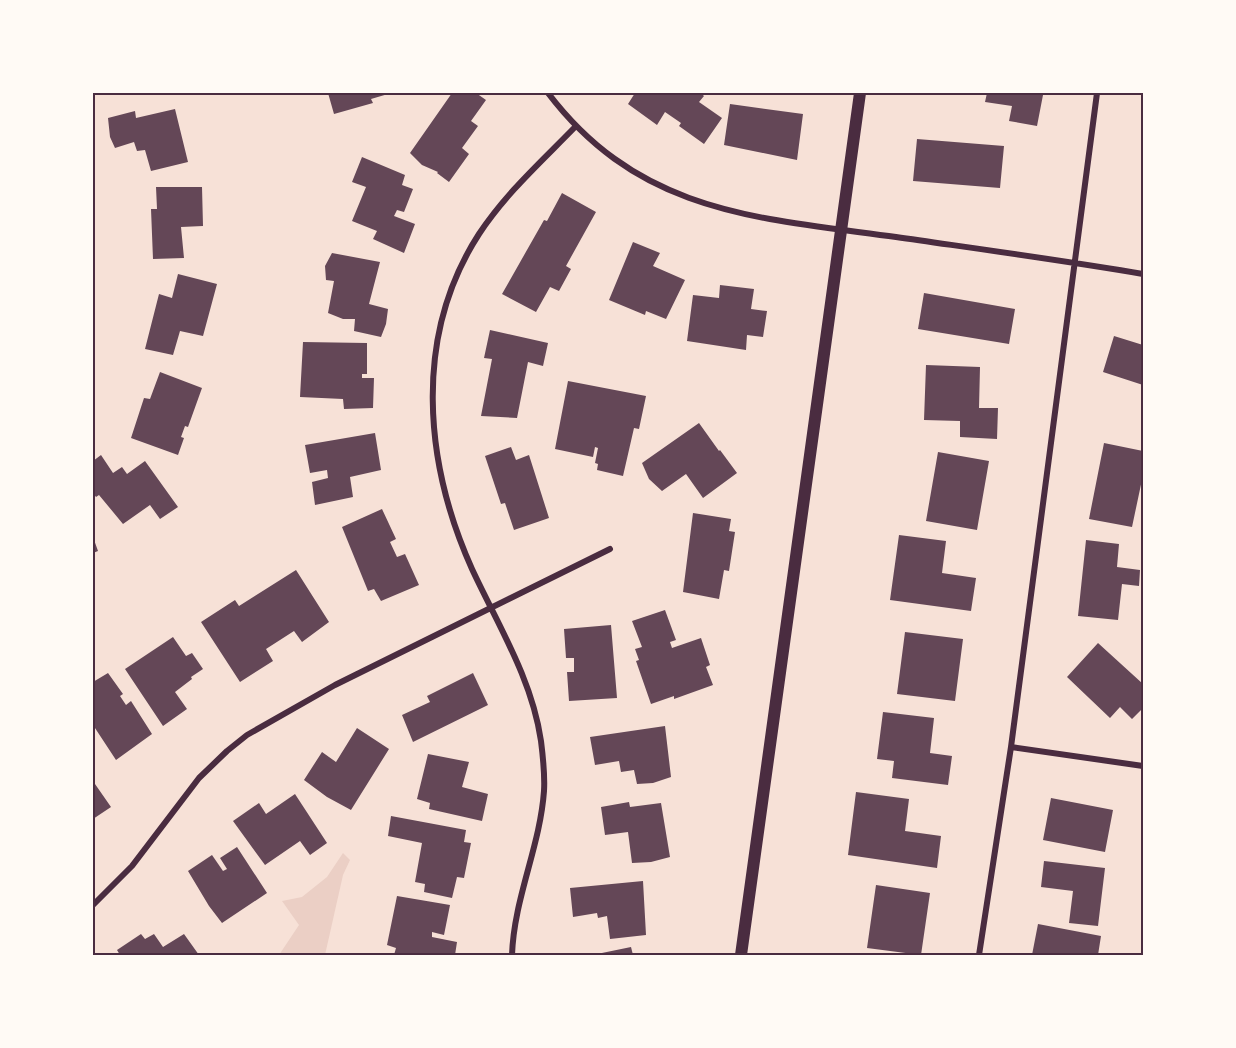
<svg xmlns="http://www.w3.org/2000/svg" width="1236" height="1048" font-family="Montserrat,sans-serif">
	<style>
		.green { fill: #ebcfc5 }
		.building { fill: #644757 }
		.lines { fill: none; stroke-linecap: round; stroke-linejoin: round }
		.minor { stroke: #4a2c40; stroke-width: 6 }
		.secondary { stroke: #4a2c40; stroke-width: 12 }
		.neatline { fill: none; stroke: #4a2c40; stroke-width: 2 }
	</style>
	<rect width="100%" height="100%" fill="#f7e1d7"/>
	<path class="green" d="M343 853 350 860 343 875 325 955H279L299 925 282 901 302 897 327 877Z"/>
	<path class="building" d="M328 93H388V94L371 99 373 103 334 114Z
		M452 93H476L486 100 471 121 478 126 462 148 469 154 449 182 437 173 438 172 422 165 410 153Z
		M635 93H701L704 96 699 102 722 118 704 144 679 126 681 123 665 112 657 125 628 104Z
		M987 93H1032L1043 95 1037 126 1009 121 1012 106 985 102Z
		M730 104 803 114 797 160 724 145Z
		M175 109 188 162 151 171 145 150 137 151 134 142 115 148 110 137 108 118 135 111 136 118Z
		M917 139 1004 146 1000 188 913 181Z
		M362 157 405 175 402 185 413 189 404 212 397 210 394 216 415 224 404 253 373 239 377 231 352 221 366 187 352 182Z
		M156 187H202L203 226 181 227 184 258 153 259 151 209H157Z
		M562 193 596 212 566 266 571 269 559 291 550 287 536 312 502 294 544 220 547 221Z
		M633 242 660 253 653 266 685 280 666 319 646 311 645 315 609 300Z
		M332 253 380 262 369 304 388 309 386 324 381 337 354 331 355 319H343L328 313 334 281 326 280 325 266Z
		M178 274 217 284 203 336 180 331 173 355 145 349 159 294 172 298Z
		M720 285 754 289 751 309 767 311 763 337 747 335 746 350 687 341 693 295 719 298Z
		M924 293 1015 309 1009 344 918 329Z
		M490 330 548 343 543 366 528 362 517 418 481 416 492 359 484 358Z
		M1114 336 1143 345V385L1103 372Z
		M303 342 367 343V374H362V378H374L373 408 344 409 343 399 300 397Z
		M926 365 980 367 979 408H998L997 439 960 437V421L924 420Z
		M160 372 202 388 188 427 185 426 181 437 184 438 178 455 131 438 144 398 150 399Z
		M568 381 646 396 639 429 634 428 623 476 597 470 598 464 595 463 598 448 595 447 593 457 555 449Z
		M699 423 719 451 720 450 737 473 703 498 686 474 662 491 649 479 642 463Z
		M375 433 381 470 350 477 353 497 315 505 312 482 328 478 327 470 310 473 305 445Z
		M1104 443 1143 451V475L1132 527 1089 519Z
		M511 447 516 460 529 455 549 518 514 530 505 503 501 504 485 456Z
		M938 452 989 461 977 530 926 521Z
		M101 455 113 473 122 467 127 474 145 461 178 507 160 519 150 505 123 524 99 495 96 497 93 493V461Z
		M382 509 396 539 390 542 397 557 405 554 419 585 381 601 374 589 368 591 342 527Z
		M693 513 731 519 729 531 735 532 729 571 724 570 719 599 683 592Z
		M899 535 946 541 942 573 976 578 971 611 890 600Z
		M93 537 98 551 93 553Z
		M1086 540 1119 544 1117 567 1140 570 1139 586 1122 584 1118 620 1078 616Z
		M296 570 329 622 302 642 294 631 266 649 273 661 240 682 201 622 235 600 239 606Z
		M665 610 676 640 670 642 672 648 701 638 710 665 706 667 713 685 674 699V696L651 704 636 661 639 660 635 649 642 647 632 621Z
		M611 625 617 698 569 701 567 672H574V658H566L564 629Z
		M905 632 963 639 955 701 897 694Z
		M173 637 186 656 192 653 203 669 191 677 192 679 175 692 187 709 163 726 125 669Z
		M1098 643 1143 684V708L1132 719 1120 707 1110 718 1067 677Z
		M108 673 123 694 120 696 126 705 131 701 152 734 116 760 93 725V682Z
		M473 673 488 705 413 742 402 715 430 702 427 696Z
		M883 712 934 718 930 753 952 756 948 785 892 778 894 761 877 759Z
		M665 726 671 777 653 783 637 784 634 770 621 772 619 761 595 765 590 737Z
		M357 728 389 749 351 810 327 797 304 780 322 752 336 762Z
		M428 754 469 762 462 787 488 794 482 821 429 809 430 803 417 799Z
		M95 784 111 807 93 819V785Z
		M856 792 909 799 905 831 941 836 937 868 848 855Z
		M295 794 327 843 310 855 300 841 265 865 233 821 259 803 266 814Z
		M1051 798 1113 810 1105 852 1043 840Z
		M629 802 630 807 661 803 670 857 651 862 632 863 628 832 605 835 601 807Z
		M391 816 466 830 464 842 471 843 464 878 457 877 452 898 424 892 425 884 415 882 422 843 388 836Z
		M237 847 267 893 222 923 209 906 188 871 212 855 223 871 227 869 220 858Z
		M1044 861 1105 868 1098 926 1069 923 1073 891 1041 887Z
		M643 881 646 935 610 939 607 916 598 918 597 913 573 917 570 888Z
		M876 885 930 893 921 955 867 948Z
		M397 896 450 905 444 935 432 932V937L457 942 455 955H394L396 948 387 945Z
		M1038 924 1101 936 1098 955H1032Z
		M141 934 145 939 154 934 163 947 184 934 199 955H120L117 950Z
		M631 947 633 955H597V954Z"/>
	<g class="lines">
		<path class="minor" d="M548 93C640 214 758 218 896 237 979 249 1061 260 1143 274
			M1011 747 1143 766
			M93 905 132 866 199 778 227 751 247 735 335 685 610 549
			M512 955C514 898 540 847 544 791 545 775 543 757 541 741 532 679 498 625 472 569 424 462 413 336 479 234 506 193 542 161 576 126
			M979 955 1011 747 1097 93"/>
		<path class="secondary" d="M741 955 860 93"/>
	</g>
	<rect width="1236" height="1048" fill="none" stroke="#fffaf5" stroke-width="189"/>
	<rect x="94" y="94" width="1048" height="860" class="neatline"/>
</svg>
